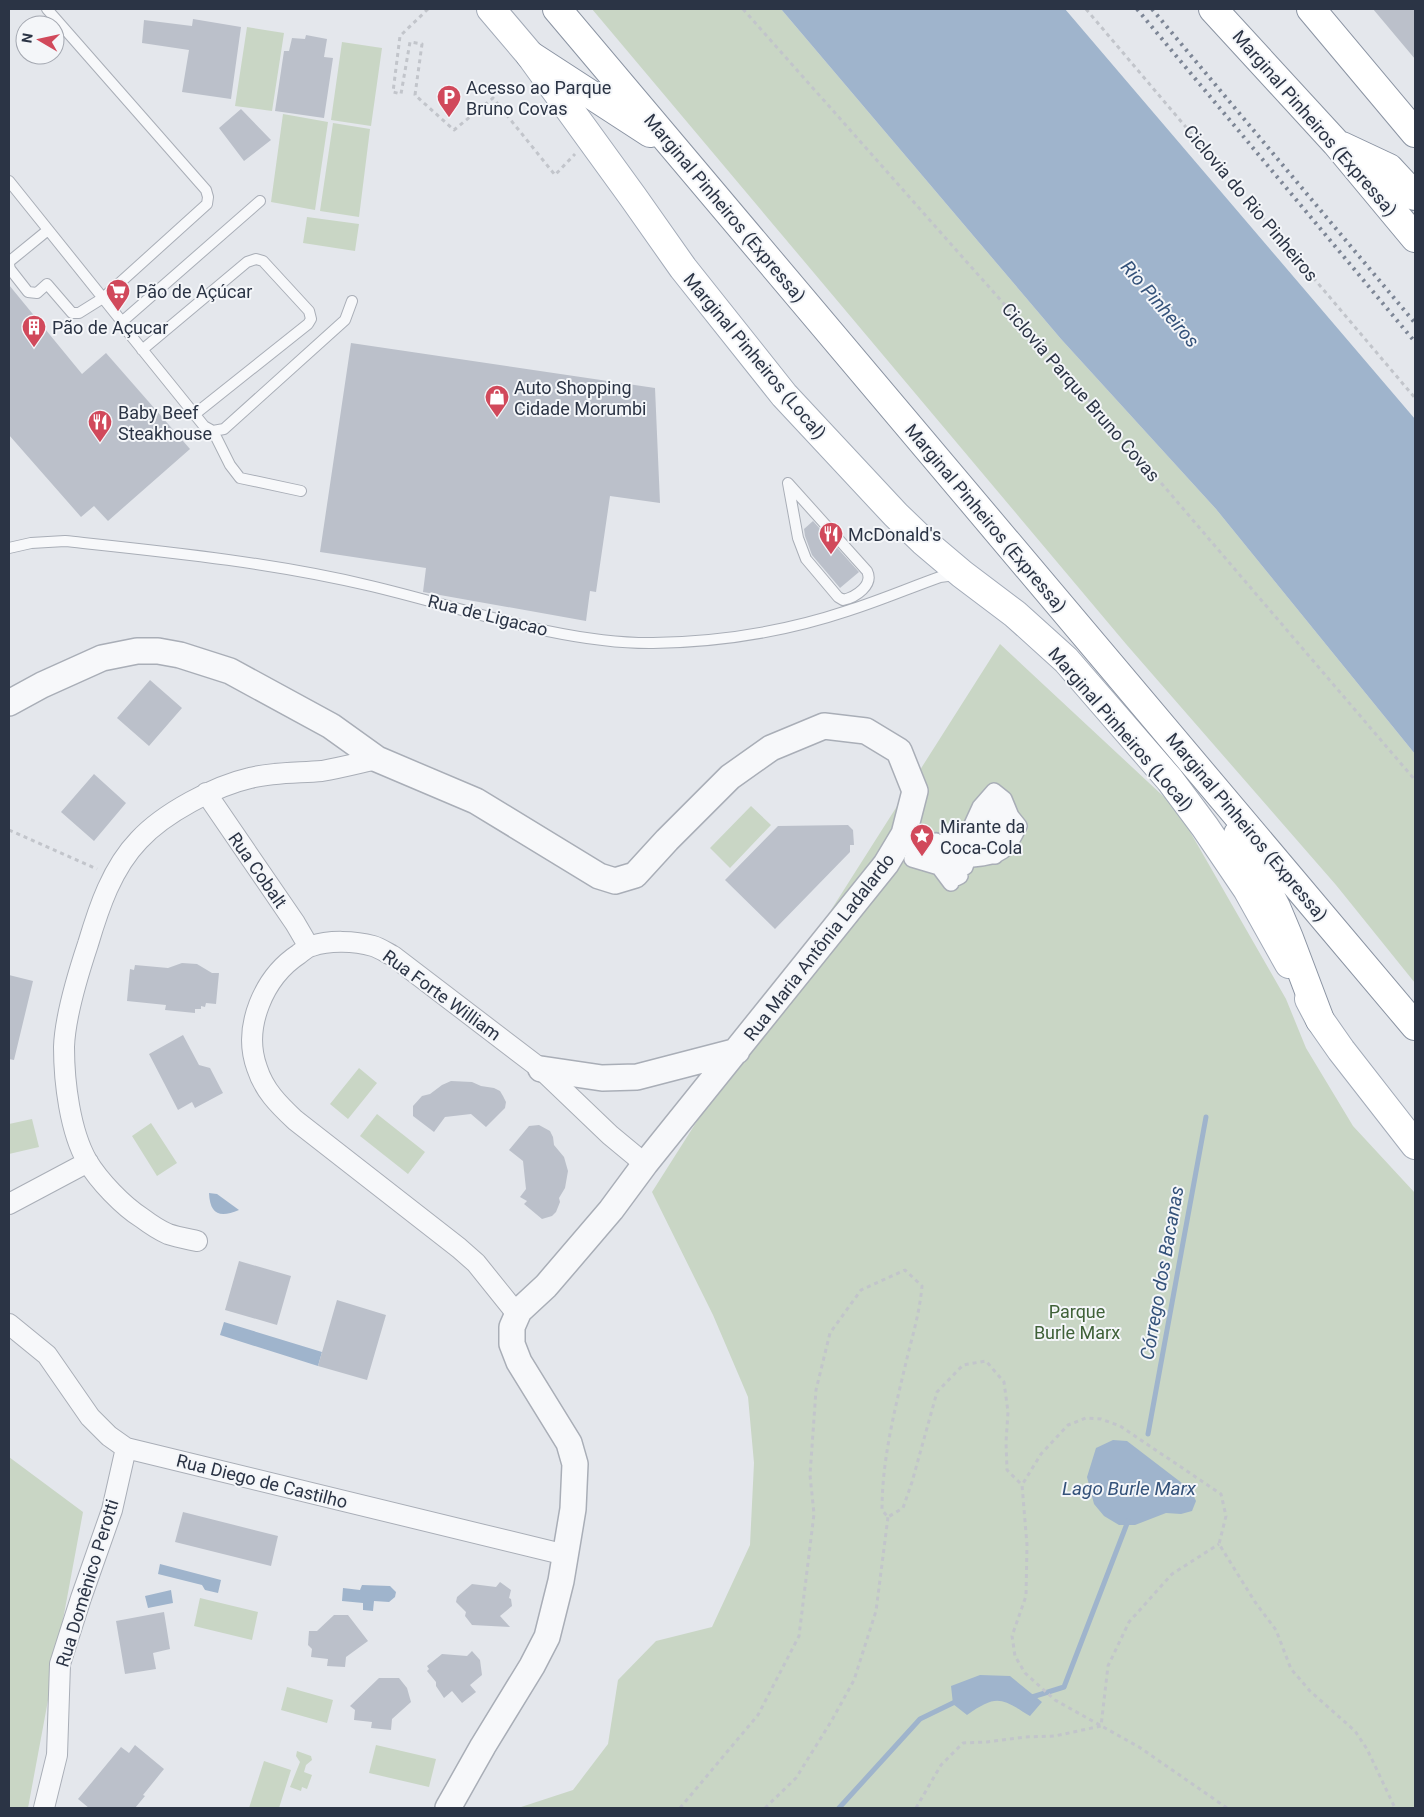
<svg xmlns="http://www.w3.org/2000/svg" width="1424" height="1817" font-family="Roboto,sans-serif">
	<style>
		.green { fill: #c9d6c5 }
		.water { fill: #9fb4cc }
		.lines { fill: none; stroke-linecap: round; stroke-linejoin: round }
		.stream { stroke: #9fb4cc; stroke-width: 5 }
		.building { fill: #bbc0ca }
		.service-casing { stroke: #a9aeb7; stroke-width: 12 }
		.pedestrian-casing { stroke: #a9aeb7; stroke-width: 18 }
		.minor-casing { stroke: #a9aeb7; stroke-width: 22 }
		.tertiary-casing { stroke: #a9aeb7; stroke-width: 28 }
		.primary-casing { stroke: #a3abb8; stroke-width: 30 }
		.trunk-casing { stroke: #8b94a3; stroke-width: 30 }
		.motorway-casing { stroke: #8b94a3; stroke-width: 30 }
		.path { stroke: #c2c5cb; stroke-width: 3; stroke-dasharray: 4 4; stroke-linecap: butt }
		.service { stroke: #f7f8fa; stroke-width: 10 }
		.pedestrian { stroke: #f7f8fa; stroke-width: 15 }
		.minor { stroke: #f7f8fa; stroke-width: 20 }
		.tertiary { stroke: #f7f8fa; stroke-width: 25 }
		.primary { stroke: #fff; stroke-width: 28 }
		.trunk { stroke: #fff; stroke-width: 28 }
		.motorway { stroke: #fff; stroke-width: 28 }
		.rail { stroke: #7d8696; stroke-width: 4; stroke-dasharray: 2.5 5; stroke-linecap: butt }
		.labels { text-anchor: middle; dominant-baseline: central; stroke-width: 4; stroke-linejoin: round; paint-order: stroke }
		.poi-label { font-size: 18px; fill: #2b3445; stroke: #f4f6f9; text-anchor: start }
		.street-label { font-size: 18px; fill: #2b3445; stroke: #f4f6f9 }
		.park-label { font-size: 18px; fill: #3f6138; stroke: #f4f6f9 }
		.water-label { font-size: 19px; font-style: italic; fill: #34527a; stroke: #f4f6f9 }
	</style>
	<rect width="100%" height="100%" fill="#e4e7ec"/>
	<path class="green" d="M592 9H781L1061 339 1216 509 1415 754V983L1336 885 1126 644Z
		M247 27 284 33 272 111 235 106Z
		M342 42 382 48 371 126 331 120Z
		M283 114 328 122 315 210 271 202Z
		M333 123 370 129 359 217 320 211Z
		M307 217 359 224 355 251 303 243Z
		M1000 644 1177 809 1286 999 1306 1048 1353 1126 1415 1193V1808H518L573 1790 608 1744 618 1680 656 1641 712 1627 750 1545 754 1463 748 1397 713 1315 652 1192Z
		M751 806 771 825 730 868 710 848Z
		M359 1068 377 1083 348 1119 330 1104Z
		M377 1114 425 1152 408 1174 360 1136Z
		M32 1119 39 1147 9 1154V1124Z
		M151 1123 177 1163 157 1176 132 1136Z
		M9 1457 83 1512 28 1808H9Z
		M200 1598 258 1612 252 1640 194 1626Z
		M287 1687 333 1700 327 1723 281 1710Z
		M376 1745 436 1759 429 1787 369 1773Z
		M297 1751 311 1756 312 1760 306 1765 304 1772 312 1775 307 1789 302 1787 301 1791 290 1787 300 1762 296 1756Z
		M264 1761 291 1770 279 1808H249Z"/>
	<path class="water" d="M781 9H1065L1415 419V754L1216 509 1061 339Z
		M209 1193 217 1194 239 1210C220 1218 210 1215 209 1193Z
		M224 1322 322 1352 318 1366 220 1335Z
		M1113 1440 1127 1441 1191 1490 1196 1501 1192 1511 1181 1514 1166 1513 1135 1525H1119L1104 1516 1094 1504 1087 1477 1096 1448Z
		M160 1564 221 1580 218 1593 205 1590 202 1585 158 1574Z
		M362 1585 390 1586 396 1592 395 1597 389 1602 374 1601 373 1611 363 1610V1603L342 1601 343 1588 360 1590Z
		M171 1590 173 1603 148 1608 145 1596Z
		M980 1675 1010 1676 1042 1702 1030 1716C1001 1698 997 1694 967 1715L953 1704 951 1686Z"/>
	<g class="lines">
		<path class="stream" d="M1148 1434 1206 1117
			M1029 1698 1064 1687 1128 1521
			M839 1808 920 1719 957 1701"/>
	</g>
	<path class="building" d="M1373 9H1415V59Z
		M193 19 241 27 231 99 182 92 189 50 142 43 144 20 192 26Z
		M306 35 327 39 324 57 333 58 324 118 275 111 284 51H289L292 38 305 39Z
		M241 109 271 140 244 161 219 128Z
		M9 285 82 374 106 353 190 449 108 521 94 506 81 517 9 435Z
		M351 343 655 388 660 503 610 496 596 592 590 591 586 621 423 592 426 568 320 552Z
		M813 521 859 572 840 588 812 555 805 536 804 529Z
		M150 680 182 708 149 746 117 718Z
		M94 774 126 803 94 841 61 812Z
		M848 825 853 830 854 845H850V852L775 929 725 880 778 826Z
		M182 963 197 964 212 973H219L216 1004 206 1003 205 1007 201 1006V1009H195V1013L165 1010 166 1005 127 1001 130 969 134 970 135 965 168 968Z
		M9 975 33 981 14 1060 9 1059Z
		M183 1035 199 1065 210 1068 223 1093 195 1108 192 1102 178 1110 149 1054Z
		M451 1081 472 1082 481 1086 494 1088 500 1091 503 1096 506 1102 505 1108 486 1127 471 1114 445 1117 434 1132 413 1116V1106L422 1096 430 1094 442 1085Z
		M539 1125 550 1131 553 1137 554 1145 564 1157 568 1171 565 1188 559 1198 560 1202 556 1212 552 1216 542 1219 524 1204 527 1201 520 1197 526 1189 523 1161 509 1150 529 1126Z
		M239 1261 291 1276 277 1325 225 1310Z
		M337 1300 386 1315 367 1380 318 1366Z
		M183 1512 278 1536 271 1566 175 1542Z
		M500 1582 511 1590 509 1598 511 1599 512 1606 500 1616 510 1627 472 1625 465 1616 466 1612 456 1602 457 1597 472 1584 496 1587Z
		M164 1612 170 1649 153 1653 156 1669 125 1674 116 1621Z
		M334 1615H348L368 1641 346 1657 345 1667 327 1666 328 1659 311 1657 312 1649 308 1645 309 1631H317Z
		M472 1651 480 1660 482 1675 470 1685 476 1692 462 1703 452 1691 444 1698 436 1686V1682L427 1671 429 1669 427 1666 442 1654 467 1656Z
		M379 1678H399L407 1688 411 1702 392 1719 391 1730 371 1728 372 1722 354 1720 355 1710 350 1706Z
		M135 1745 164 1769 143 1795 145 1796 135 1808H89L78 1799 121 1747 129 1753Z"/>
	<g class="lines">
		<defs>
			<path id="service" d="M9 181 123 323
				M260 201 124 320V327L204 426 213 431 224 429 345 320 352 301
				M9 264 10 261 48 230
				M9 265 10 269 28 292 37 293 47 284 72 313H79L103 298 207 204 208 197 206 190 47 9
				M142 350 247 262 256 259 263 261 309 311 311 319 308 324 195 414
				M213 431 230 465 240 478 301 491
				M788 483 867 571C874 585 856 597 843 600L838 597 806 559 798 538Z
				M9 548 31 543 65 541C168 552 270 562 371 586 460 607 562 644 653 643 719 642 784 632 847 611 879 601 909 588 940 577L955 575"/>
			<path id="pedestrian" d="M951 883 939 867 912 859 916 850 947 863 956 878 960 876 943 858 922 848 936 841 965 867 968 858 956 845 944 842 952 836 969 831 980 807 994 791 1004 799 1011 816 1019 826C1008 851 1001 857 973 859L983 854 995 856 1012 830 1001 807 991 802C985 823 979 828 960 838L965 847 970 852 990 850 1004 827 1001 816 994 814 992 823 975 833 969 842 974 845 985 848C991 840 994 834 996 824L981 834 977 840 987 845 990 833 983 843"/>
			<path id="minor" d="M206 793 295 923 309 947
				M9 1204 88 1162
				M197 1241C188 1239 177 1237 168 1234 159 1230 150 1224 142 1218 123 1206 99 1181 87 1161 70 1131 64 1082 64 1047 65 1017 78 974 88 944 99 907 112 868 139 840 164 813 215 786 250 778 273 772 298 773 322 771 340 768 359 763 377 759
				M517 1314 476 1263 459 1248 295 1120C278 1104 264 1090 257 1068 242 1027 264 977 299 954 303 951 307 947 312 946 329 940 355 941 373 946 380 948 387 953 393 956L541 1069 610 1135 645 1164
				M9 1324 47 1355 90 1417 109 1436 126 1448 566 1555
				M44 1808 57 1755 60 1664 81 1598 112 1510 126 1448"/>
			<path id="tertiary" d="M9 703 42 685 102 658 137 651H158L180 655 230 671 331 726 377 759 476 801 599 876 615 881 635 875 667 840 730 777 771 748 824 726 866 731 899 751 915 791 904 834 886 864 645 1164 611 1210 546 1286 519 1311 512 1327V1344L519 1362 569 1443 575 1464 573 1509 561 1581 547 1637 532 1666 483 1746 448 1808
				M541 1069 602 1078 637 1077 737 1051"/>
			<path id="primary" d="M491 9 530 55 633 197 683 268 784 395 896 515 923 541 962 574 1015 614 1066 660 1170 780 1205 827 1247 889 1289 964
				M1309 999 1320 1020 1341 1050 1415 1145"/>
			<path id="trunk" d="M1311 9 1415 133"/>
			<path id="motorway" d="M557 9 1415 1026
				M1213 9 1336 143 1415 238
				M530 55 650 133
				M1342 146 1389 168 1415 196
				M1238 834 1276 907 1289 938 1320 1020"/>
		</defs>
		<use href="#service" class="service-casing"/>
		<use href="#pedestrian" class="pedestrian-casing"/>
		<use href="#minor" class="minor-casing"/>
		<use href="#tertiary" class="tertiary-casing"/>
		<use href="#primary" class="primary-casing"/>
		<use href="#trunk" class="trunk-casing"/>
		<use href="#motorway" class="motorway-casing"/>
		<path class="path" d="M428 9 400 36 393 92 401 94 410 42 422 44 415 95 454 130 493 98 555 175 575 154
			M743 9 1127 443 1415 780
			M1086 9 1415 398
			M9 830 97 869
			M680 1808 758 1715 799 1636 814 1514 810 1475 816 1390 830 1333 861 1290 905 1270 922 1286C920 1309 914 1331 908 1354 896 1405 882 1457 882 1510L888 1517 903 1508 912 1482 937 1392 963 1365 986 1361 1004 1382 1008 1412 1006 1442 1007 1470 1022 1485
			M765 1808 796 1778 832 1720 854 1680 876 1611 888 1517
			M916 1808 941 1765 963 1743 987 1742 1025 1737 1055 1736 1101 1726 1108 1666 1129 1622 1172 1574 1219 1544
			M1227 1808 1139 1747 1055 1700 1025 1673 1015 1656 1012 1636 1026 1596 1027 1545 1022 1485 1041 1454 1068 1425 1086 1418 1101 1419 1120 1426 1221 1494 1226 1516 1219 1544 1255 1602 1276 1630 1291 1669 1310 1691 1355 1731 1367 1749 1395 1808"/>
		<use href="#service" class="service"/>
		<use href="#pedestrian" class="pedestrian"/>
		<use href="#minor" class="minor"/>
		<use href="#tertiary" class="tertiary"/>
		<use href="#primary" class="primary"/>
		<use href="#trunk" class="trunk"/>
		<use href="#motorway" class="motorway"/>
		<path class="rail" d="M1137 9 1415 342
			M1152 9 1415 323"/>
	</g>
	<defs>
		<symbol id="parking-pin" viewBox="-11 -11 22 30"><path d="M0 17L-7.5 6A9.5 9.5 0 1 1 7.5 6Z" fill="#d1495b" stroke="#f4f6f9"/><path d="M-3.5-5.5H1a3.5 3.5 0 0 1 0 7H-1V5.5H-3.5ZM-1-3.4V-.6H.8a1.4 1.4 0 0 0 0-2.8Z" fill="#fff"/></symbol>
		<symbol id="supermarket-pin" viewBox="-11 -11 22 30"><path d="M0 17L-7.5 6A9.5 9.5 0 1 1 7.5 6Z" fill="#d1495b" stroke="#f4f6f9"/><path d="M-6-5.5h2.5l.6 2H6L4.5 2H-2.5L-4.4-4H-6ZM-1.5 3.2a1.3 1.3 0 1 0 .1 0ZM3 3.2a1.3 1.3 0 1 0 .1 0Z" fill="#fff"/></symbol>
		<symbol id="building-pin" viewBox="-11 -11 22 30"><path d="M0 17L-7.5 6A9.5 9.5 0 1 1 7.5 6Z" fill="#d1495b" stroke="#f4f6f9"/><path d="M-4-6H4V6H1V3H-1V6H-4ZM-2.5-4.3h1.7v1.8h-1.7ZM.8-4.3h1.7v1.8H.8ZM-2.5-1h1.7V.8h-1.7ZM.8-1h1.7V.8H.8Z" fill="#fff"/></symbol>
		<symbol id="shop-pin" viewBox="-11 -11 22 30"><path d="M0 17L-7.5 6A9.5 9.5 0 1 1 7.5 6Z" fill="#d1495b" stroke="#f4f6f9"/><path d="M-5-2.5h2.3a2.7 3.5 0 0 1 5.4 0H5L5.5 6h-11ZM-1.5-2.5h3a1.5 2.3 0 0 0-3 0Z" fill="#fff"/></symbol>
		<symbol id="restaurant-pin" viewBox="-11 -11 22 30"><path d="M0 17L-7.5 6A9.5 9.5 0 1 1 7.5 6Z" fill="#d1495b" stroke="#f4f6f9"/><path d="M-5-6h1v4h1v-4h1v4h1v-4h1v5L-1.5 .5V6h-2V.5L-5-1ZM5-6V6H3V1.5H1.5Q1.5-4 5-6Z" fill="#fff"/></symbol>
		<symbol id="sight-pin" viewBox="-11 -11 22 30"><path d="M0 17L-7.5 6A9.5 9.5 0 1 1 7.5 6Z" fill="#d1495b" stroke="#f4f6f9"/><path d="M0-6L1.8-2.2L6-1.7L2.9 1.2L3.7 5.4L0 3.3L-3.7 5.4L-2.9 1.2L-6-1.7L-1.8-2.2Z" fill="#fff"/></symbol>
	</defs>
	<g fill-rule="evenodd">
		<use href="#parking-pin" x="435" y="83" width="28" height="38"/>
		<use href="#supermarket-pin" x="104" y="277" width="28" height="38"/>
		<use href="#building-pin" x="20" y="313" width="28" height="38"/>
		<use href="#shop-pin" x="483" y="383" width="28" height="38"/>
		<use href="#restaurant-pin" x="86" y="408" width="28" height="38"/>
		<use href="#restaurant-pin" x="817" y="520" width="28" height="38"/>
		<use href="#sight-pin" x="908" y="822" width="28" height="38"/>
	</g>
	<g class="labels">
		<g class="poi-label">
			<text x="466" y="87">Acesso ao Parque<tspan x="466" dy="21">Bruno Covas</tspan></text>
			<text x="136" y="291">Pão de Açúcar</text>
			<text x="52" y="327">Pão de Açucar</text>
			<text x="514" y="387">Auto Shopping<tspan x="514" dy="21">Cidade Morumbi</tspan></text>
			<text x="118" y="412">Baby Beef<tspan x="118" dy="21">Steakhouse</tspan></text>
			<text x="848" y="534">McDonald's</text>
			<text x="940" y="826">Mirante da<tspan x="940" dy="21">Coca-Cola</tspan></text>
		</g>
		<g class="street-label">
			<text transform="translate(1315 123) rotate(49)">Marginal Pinheiros (Expressa)</text>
			<text transform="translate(1251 203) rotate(50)">Ciclovia do Rio Pinheiros</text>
			<text transform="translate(725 208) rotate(50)">Marginal Pinheiros (Expressa)</text>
			<text transform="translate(755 356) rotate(50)">Marginal Pinheiros (Local)</text>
			<text transform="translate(1081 392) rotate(49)">Ciclovia Parque Bruno Covas</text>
			<text transform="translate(986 518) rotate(50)">Marginal Pinheiros (Expressa)</text>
			<text transform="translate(488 615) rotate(14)">Rua de Ligacao</text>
			<text transform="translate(1121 729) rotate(49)">Marginal Pinheiros (Local)</text>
			<text transform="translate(1247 827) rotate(50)">Marginal Pinheiros (Expressa)</text>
			<text transform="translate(258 870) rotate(55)">Rua Cobalt</text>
			<text transform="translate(819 947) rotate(-52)">Rua Maria Antônia Ladalardo</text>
			<text transform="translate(442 995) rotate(36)">Rua Forte William</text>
			<text transform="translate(262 1481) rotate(14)">Rua Diego de Castilho</text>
			<text transform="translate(87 1583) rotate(-73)">Rua Domênico Perotti</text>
		</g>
		<g class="park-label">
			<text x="1077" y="1311">Parque<tspan x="1077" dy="21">Burle Marx</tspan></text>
		</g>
		<g class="water-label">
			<text transform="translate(1160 304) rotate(49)">Rio Pinheiros</text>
			<text transform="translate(1162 1273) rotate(-80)">Córrego dos Bacanas</text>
			<text x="1129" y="1488">Lago Burle Marx</text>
		</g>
	</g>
	<rect width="1424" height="1817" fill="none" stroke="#2b3445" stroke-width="20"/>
	<g transform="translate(40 40) rotate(279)"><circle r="24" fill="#f4f6f9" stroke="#a4a8b1"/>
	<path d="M0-4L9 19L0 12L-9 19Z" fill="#d1495b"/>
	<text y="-8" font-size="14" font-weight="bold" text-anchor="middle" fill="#2b3445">N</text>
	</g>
</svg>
